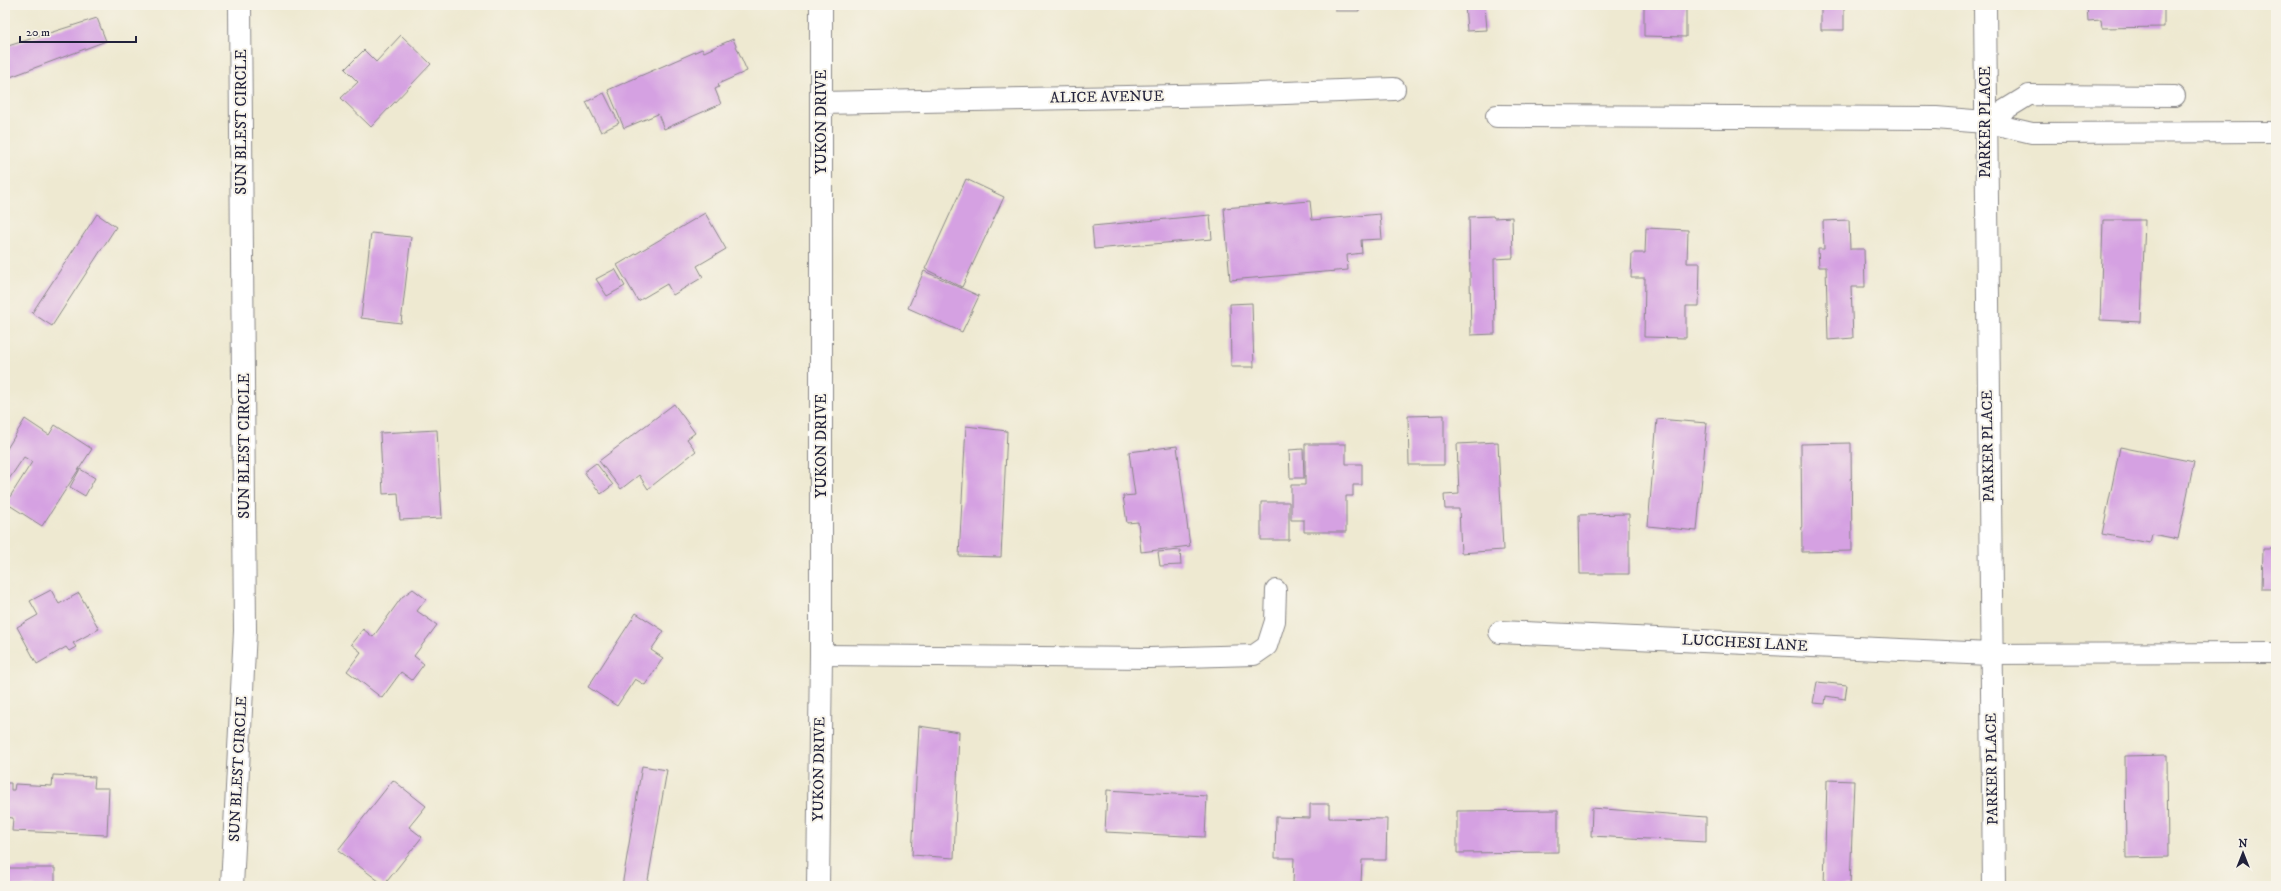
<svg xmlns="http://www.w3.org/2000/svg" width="2281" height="891" font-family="'IM FELL DW Pica',serif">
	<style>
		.building { fill: #d5a1e2 }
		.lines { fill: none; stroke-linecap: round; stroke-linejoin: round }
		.lane-casing { stroke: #888686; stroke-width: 22 }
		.street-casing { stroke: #888686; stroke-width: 24 }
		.lane { stroke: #fff; stroke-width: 20 }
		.street { stroke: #fff; stroke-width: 22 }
		.labels { text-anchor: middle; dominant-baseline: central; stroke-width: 4; stroke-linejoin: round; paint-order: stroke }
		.street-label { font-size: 15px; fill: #22223b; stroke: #f7f3e8 }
	</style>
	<rect width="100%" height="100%" fill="#f7f3e8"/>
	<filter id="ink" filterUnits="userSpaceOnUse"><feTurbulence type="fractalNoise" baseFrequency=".025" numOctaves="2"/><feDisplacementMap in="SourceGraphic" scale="8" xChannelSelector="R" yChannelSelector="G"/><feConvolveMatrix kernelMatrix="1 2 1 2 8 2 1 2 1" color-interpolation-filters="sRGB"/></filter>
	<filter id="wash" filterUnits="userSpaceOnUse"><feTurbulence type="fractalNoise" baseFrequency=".012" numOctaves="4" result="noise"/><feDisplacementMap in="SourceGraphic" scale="16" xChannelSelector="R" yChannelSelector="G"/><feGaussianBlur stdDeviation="0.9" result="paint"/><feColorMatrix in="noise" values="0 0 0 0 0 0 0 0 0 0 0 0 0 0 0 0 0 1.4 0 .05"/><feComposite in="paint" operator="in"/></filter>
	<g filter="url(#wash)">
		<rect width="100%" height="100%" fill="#eee9d1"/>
		<g id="blocks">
			<path class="building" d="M1336 5H1359V11H1336Z
				M1465 5H1485L1487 30 1467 31Z
				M1644 5H1686V37L1644 36Z
				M1821 5H1844V30H1821Z
				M2087 5H2164V27L2102 28 2101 20 2088 21Z
				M97 18 106 41 5 79V47Z
				M401 35 431 64 371 127 341 98 358 82 345 69 364 50 376 62Z
				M733 39 747 71 718 84 719 87 715 89 721 104 664 129 658 114 624 128 608 90 702 49 704 52Z
				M604 93 619 123 601 132 586 102Z
				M966 179 1004 197 962 287 925 269Z
				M1310 201 1312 220 1380 214 1382 239 1361 240 1362 253 1347 255 1348 270 1230 280 1224 208Z
				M705 213 726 249 697 266 703 277 673 295 667 284 638 301 617 265Z
				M97 214 116 227 52 326 32 313Z
				M1210 215 1212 239 1094 249 1092 226Z
				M1493 216 1494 218 1512 217 1513 258 1494 259 1495 334 1471 335 1469 217Z
				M1849 220 1850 249H1864L1865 287H1851L1853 338 1828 340 1826 267H1819L1818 249H1824L1823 221Z
				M2103 220H2145L2141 322 2100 320Z
				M1646 228 1688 230 1687 263H1700L1699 306H1686V338L1644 337 1645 278H1631L1632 253H1645Z
				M371 233 411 237 401 323 361 318Z
				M615 269 625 286 607 296 596 279Z
				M924 271 979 296 962 332 908 308Z
				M1252 303 1254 367H1231L1230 304Z
				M674 404 695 433 687 439 696 451 648 489 639 475 621 489 599 461Z
				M1444 415V465H1409L1408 416Z
				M25 419 49 435 55 425 92 449 42 526 6 503 32 462 24 457 5 485V452Z
				M1657 419 1707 423 1697 531 1648 526Z
				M966 426 1007 431 1001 557 959 556Z
				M437 430 442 518 400 520 398 493 383 494 380 433Z
				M1498 442 1503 550 1461 553 1459 509H1445L1444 495 1459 494 1457 444Z
				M1851 443 1852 551 1802 552 1801 444Z
				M1305 444H1346V464H1362V485H1353V496H1346V532H1304V520H1291V485H1305Z
				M1177 446 1190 546 1141 552 1138 522 1127 523 1123 496 1135 495 1129 452Z
				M2120 447 2194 462 2178 539 2152 534 2150 543 2102 534Z
				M1303 449 1304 478H1290L1289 450Z
				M596 463 613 485 601 494 584 472Z
				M80 469 95 478 85 496 70 487Z
				M1261 502H1289V540H1261Z
				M1629 514V574H1580L1579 515Z
				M2263 549H2276V589H2262Z
				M1180 550 1181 565 1160 566 1158 552Z
				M413 589 426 599 417 611 437 625 414 656 424 664 412 680 401 672 382 698 347 671 361 652 351 644 363 629 373 637 402 597Z
				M51 590 59 604 79 593 99 629 73 643 76 647 69 651 66 647 37 664 17 627 38 615 30 601Z
				M636 613 664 631 651 650 663 658 645 685 635 679 617 706 588 687Z
				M1817 682 1847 685 1845 699 1826 696 1825 704 1813 703Z
				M919 726 959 732 954 858 912 855Z
				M2167 755 2168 857 2126 858 2125 756Z
				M642 766 667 770 647 886H622Z
				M53 775 95 777 94 788H109L107 835 12 831 13 818 5 817V783H11V790H14L15 784 52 786Z
				M393 780 426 806 409 827 422 837 384 885 338 850Z
				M1827 780 1854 781 1850 886H1824Z
				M1107 790 1207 796 1205 837 1105 832Z
				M1310 804H1329V818L1387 819 1386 860H1362L1361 885 1293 883 1294 858H1275L1276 817 1310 818Z
				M1592 808 1706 817V842L1591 836Z
				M1558 810V852L1457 853V811Z
				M5 868H55V886H5Z"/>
		</g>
	</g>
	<g filter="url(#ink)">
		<use href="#blocks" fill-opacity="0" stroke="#888686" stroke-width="1"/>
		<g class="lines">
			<defs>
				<path id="lane" d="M1985 122 2032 133 2276 132
					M1985 122 2029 95 2175 96
					M1990 654 2276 653
					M821 655 1150 658 1254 655 1267 646 1275 621 1276 590"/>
				<path id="street" d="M1985 5 1994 886
					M821 103 1230 95 1394 89
					M1497 116 1936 118 1985 122
					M1500 632 1990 654
					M232 886 245 631 240 5
					M818 886 821 655V5"/>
			</defs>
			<use href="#lane" class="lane-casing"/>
			<use href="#street" class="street-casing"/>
			<use href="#lane" class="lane"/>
			<use href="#street" class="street"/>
		</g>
	</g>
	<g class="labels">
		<g class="street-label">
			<text transform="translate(1107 97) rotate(-1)">ALICE AVENUE</text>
			<text transform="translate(241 122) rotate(-90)">SUN BLEST CIRCLE</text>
			<text transform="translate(821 122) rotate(-90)">YUKON DRIVE</text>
			<text transform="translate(1985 122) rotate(-90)">PARKER PLACE</text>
			<text transform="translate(244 446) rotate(-90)">SUN BLEST CIRCLE</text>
			<text transform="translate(821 446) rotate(-90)">YUKON DRIVE</text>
			<text transform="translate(1988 446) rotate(-91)">PARKER PLACE</text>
			<text transform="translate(1745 643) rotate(3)">LUCCHESI LANE</text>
			<text transform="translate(238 769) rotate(-87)">SUN BLEST CIRCLE</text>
			<text transform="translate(819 769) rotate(-89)">YUKON DRIVE</text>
			<text transform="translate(1992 769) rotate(-91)">PARKER PLACE</text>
		</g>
	</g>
	<rect width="2281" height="891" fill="none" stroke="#f7f3e8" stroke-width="20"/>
	<g transform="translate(2243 853)" stroke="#f7f3e8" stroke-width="3" paint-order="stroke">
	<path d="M0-3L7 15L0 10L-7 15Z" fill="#22223b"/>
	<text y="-6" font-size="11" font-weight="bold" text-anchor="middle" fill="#22223b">N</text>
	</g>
	<path d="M20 36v6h116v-6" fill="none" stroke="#22223b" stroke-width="2"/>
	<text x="26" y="36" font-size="12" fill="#22223b" stroke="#f7f3e8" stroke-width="3" paint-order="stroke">20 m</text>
</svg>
